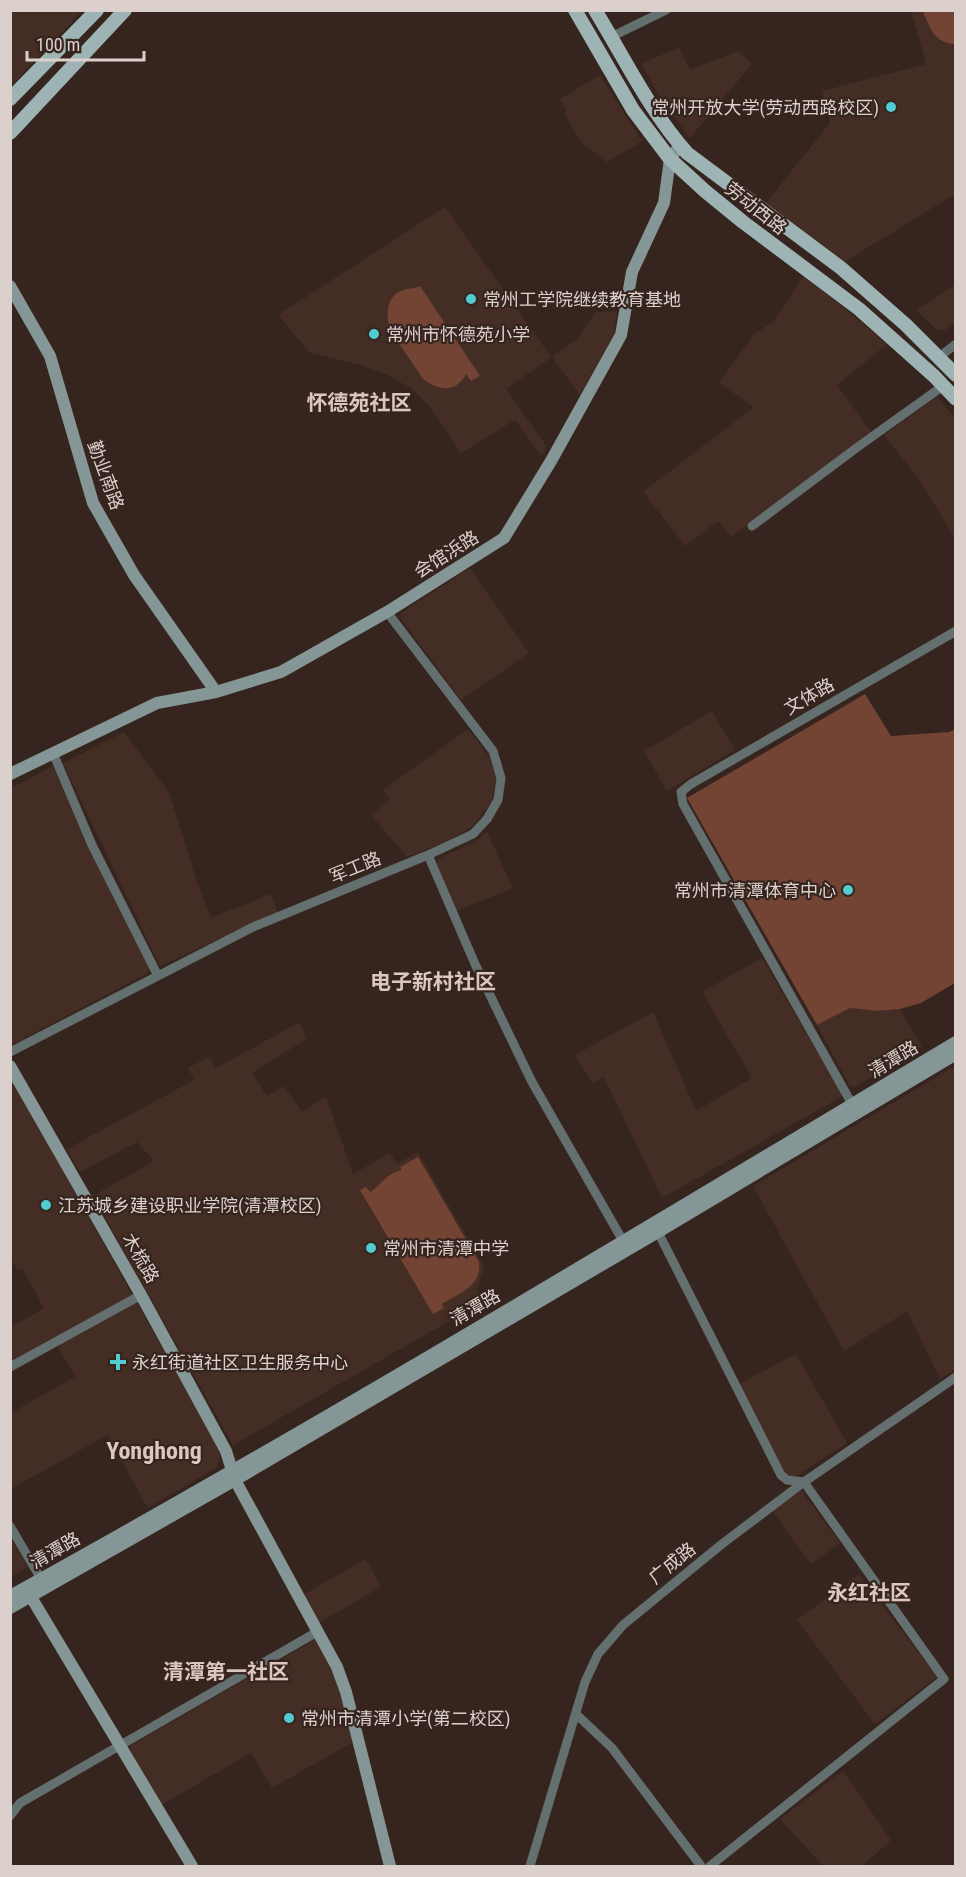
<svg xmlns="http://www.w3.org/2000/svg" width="966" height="1877" font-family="'Roboto Condensed','Noto Sans SC',sans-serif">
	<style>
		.built { fill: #442d25 }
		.green { fill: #734333 }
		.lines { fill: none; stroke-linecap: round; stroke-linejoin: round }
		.street { stroke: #646f6f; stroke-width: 9 }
		.secondary { stroke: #859696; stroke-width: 12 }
		.primary { stroke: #9eb4b4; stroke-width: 14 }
		.poi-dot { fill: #52ccd0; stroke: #36251f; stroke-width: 2 }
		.labels { text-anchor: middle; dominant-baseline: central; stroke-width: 4.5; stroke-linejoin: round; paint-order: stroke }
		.poi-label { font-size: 18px; fill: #dcd0cc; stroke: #36251f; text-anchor: start }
		.street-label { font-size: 18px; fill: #dcd0cc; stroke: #36251f }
		.quarter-label { font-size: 21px; font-weight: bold; fill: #ddc6be; stroke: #36251f }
		.district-label { font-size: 24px; font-weight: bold; fill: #ddc6be; stroke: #36251f }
	</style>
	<rect width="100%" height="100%" fill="#36251f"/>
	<path class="built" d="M11 10 82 11 11 86 10 11Z
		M911 11H955V194L843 263 766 203 830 123 822 91 926 64Z
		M679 47 690 70 738 51 752 64 690 138 663 102 641 64Z
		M600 75 642 141 607 162 581 142 564 113 567 111 560 99Z
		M445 207 551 357 577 339 596 312 617 311 614 335 580 395 552 357 506 389 547 447 541 456 515 420 461 453 429 406 411 388 383 373 358 364 310 353 278 315Z
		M805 274 887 344 837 385 871 432 731 537 718 521 685 546 643 492 754 407 719 383 753 335 774 321Z
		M955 285V323L945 330H937L916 310Z
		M937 397 955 418V538L918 478 884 435Z
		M470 568 529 653 461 700 402 620 401 613Z
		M712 711 735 750 667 791 644 751Z
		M468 729 488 755 497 778 492 801 472 827 449 840 407 857 371 815 390 800 383 790Z
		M124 732 169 792 197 882 211 918 271 894 278 912 160 966 63 763Z
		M53 766 113 898 149 968 148 973 11 1045V788Z
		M487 832 513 888 457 911 437 863 440 858 472 843Z
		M762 958 843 1096 662 1198 604 1077 592 1083 575 1055 653 1012 696 1111 752 1078 702 992Z
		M850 1008 877 1011 900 1009 922 1047 855 1087 850 1086 817 1025Z
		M300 1022 306 1039 252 1073 267 1096 284 1086 302 1112 326 1096 353 1174 390 1153 397 1164 418 1152 484 1267 477 1289 484 1301 233 1445 93 1196 154 1161 137 1142 80 1172 67 1149 194 1080 188 1068 209 1057 216 1068Z
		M955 1066 956 1369 940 1379 907 1311 844 1351 753 1186Z
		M10 1075 132 1295 11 1362V1327L44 1308 22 1268 17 1270 11 1258Z
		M136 1302 221 1451 217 1467 148 1508 107 1435 11 1489V1413L75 1377 58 1346Z
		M796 1354 847 1443 795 1477H789L785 1474 739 1384Z
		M801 1490 840 1543 811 1564 772 1511Z
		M10 1536 28 1567 11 1577H10Z
		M366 1559 381 1587 319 1623 303 1595Z
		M859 1574 937 1677 875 1724 797 1620Z
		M316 1639 334 1672 353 1742 272 1788 251 1753 161 1805 128 1752 130 1746Z
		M843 1771 891 1840 862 1866H823L780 1819Z"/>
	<path class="green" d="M923 11H955V44C934 43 930 28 923 11Z
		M420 286 480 376 471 381 466 374C457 393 438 391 423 379L390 330C385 314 387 293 406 289 412 288 414 289 420 286Z
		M865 694 891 736 949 732 955 729V983L921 1003 900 1009 877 1011 850 1008 817 1025 687 798Z
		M418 1157 479 1262C482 1286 460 1293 442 1304L444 1308 433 1314 360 1190 366 1187 370 1192C383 1184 385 1174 402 1170L400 1167Z"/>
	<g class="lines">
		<path class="street" d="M611 37 666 10
			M939 357 956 344
			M752 526 859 446 943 386
			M53 753 92 845 158 976
			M428 855 475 964 532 1082 623 1241
			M10 1052 253 927 428 855 473 834 487 819 498 800 501 778 493 751 387 612
			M852 1104 683 804 681 792 691 784 956 631
			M658 1232 781 1475 787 1480 804 1482 944 1679 710 1866
			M10 1367 141 1295
			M10 1526 41 1579
			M576 1714 612 1748 701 1866
			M10 1816 20 1803 317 1632
			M530 1866 585 1682 598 1654 623 1625 722 1544 804 1482 956 1377"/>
		<path class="secondary" d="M10 286 50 356 93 503 134 575 216 692
			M10 774 157 703 216 692 281 672 387 612 504 538 551 461 621 335 632 272 664 203 670 159 680 145
			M10 1066 141 1295 226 1451 235 1480 337 1667 346 1692 390 1866
			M10 1596C330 1419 642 1230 956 1042
			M31 1597 192 1866
			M10 1608 235 1480 658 1232 956 1054"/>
		<path class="primary" d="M575 10 633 110 670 159 705 191 743 222 859 309 934 376 956 399
			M595 10C625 59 649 110 687 153L841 268 906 325 956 375
			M10 99 97 10
			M10 133 125 10"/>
	</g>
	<g class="poi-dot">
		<circle cx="891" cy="107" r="6"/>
		<circle cx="471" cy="299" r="6"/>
		<circle cx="374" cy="334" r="6"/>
		<circle cx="848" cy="890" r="6"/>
		<circle cx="46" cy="1205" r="6"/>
		<circle cx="371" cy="1248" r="6"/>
		<path d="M115 1353h6v6h6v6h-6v6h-6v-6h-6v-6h6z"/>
		<circle cx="289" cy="1718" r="6"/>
	</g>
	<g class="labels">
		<g class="poi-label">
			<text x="879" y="107" text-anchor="end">常州开放大学(劳动西路校区)</text>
			<text x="483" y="299">常州工学院继续教育基地</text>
			<text x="386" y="334">常州市怀德苑小学</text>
			<text x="836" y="890" text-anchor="end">常州市清潭体育中心</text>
			<text x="58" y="1205">江苏城乡建设职业学院(清潭校区)</text>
			<text x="383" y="1248">常州市清潭中学</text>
			<text x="132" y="1362">永红街道社区卫生服务中心</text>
			<text x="301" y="1718">常州市清潭小学(第二校区)</text>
		</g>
		<g class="street-label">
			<text transform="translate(756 208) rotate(38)">劳动西路</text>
			<text transform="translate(106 475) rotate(70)">勤业南路</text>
			<text transform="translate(446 554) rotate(-32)">会馆浜路</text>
			<text transform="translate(809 696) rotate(-30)">文体路</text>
			<text transform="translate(355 867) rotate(-22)">军工路</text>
			<text transform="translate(893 1059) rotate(-31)">清潭路</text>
			<text transform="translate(141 1258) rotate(60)">木梳路</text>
			<text transform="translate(475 1307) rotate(-30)">清潭路</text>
			<text transform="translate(55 1550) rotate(-30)">清潭路</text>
			<text transform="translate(672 1563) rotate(-39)">广成路</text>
		</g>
		<g class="quarter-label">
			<text x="359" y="403">怀德苑社区</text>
			<text x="433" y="982">电子新村社区</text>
			<text x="869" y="1593">永红社区</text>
			<text x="226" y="1672">清潭第一社区</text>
		</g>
		<g class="district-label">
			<text x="154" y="1451">Yonghong</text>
		</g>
	</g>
	<rect width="966" height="1877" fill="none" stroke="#dcd0cc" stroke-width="24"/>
	<path d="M27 51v9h117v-9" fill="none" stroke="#dcd0cc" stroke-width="3"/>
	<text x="36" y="51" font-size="18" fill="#dcd0cc" stroke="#36251f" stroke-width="4.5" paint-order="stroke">100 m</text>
</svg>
